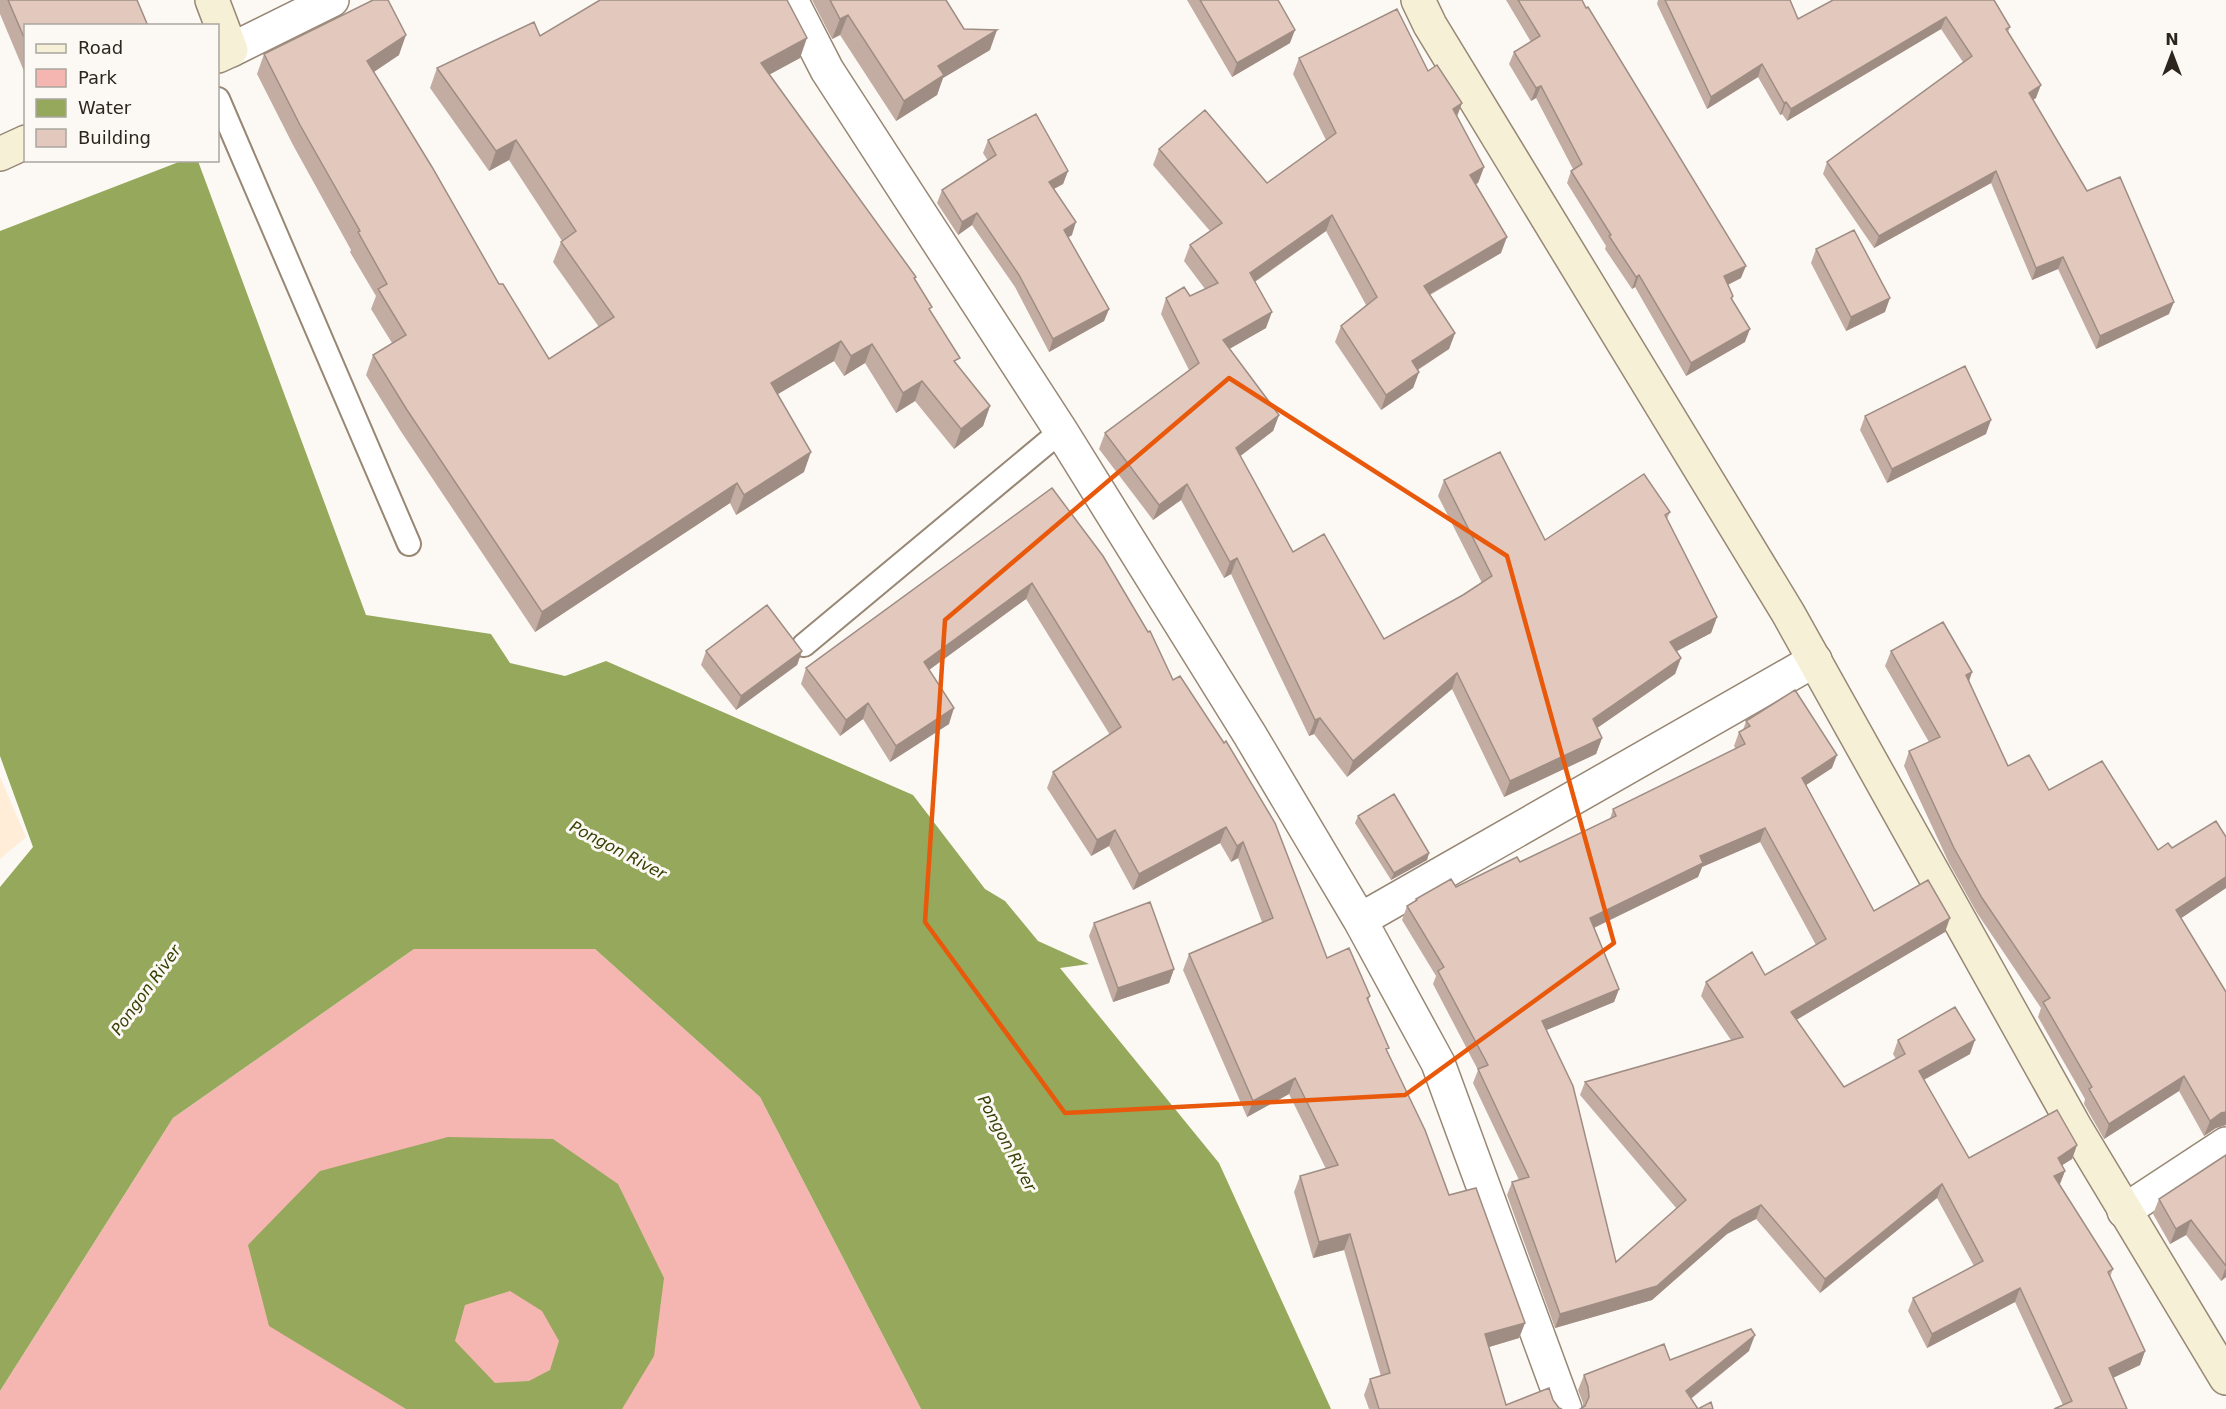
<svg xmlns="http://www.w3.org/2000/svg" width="2226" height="1409" font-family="'DejaVu Sans',sans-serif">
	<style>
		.built { fill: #ffedd7 }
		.green { fill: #f5b6b2 }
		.water { fill: #95a85b; fill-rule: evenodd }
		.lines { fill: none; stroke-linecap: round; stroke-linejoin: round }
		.lane-casing { stroke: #978774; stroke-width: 26 }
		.street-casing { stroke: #978774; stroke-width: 36 }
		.secondary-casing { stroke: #978774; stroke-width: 36 }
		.lane { stroke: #fff; stroke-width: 22 }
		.street { stroke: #fff; stroke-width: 33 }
		.secondary { stroke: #f6f0d6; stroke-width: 33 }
		.wall { fill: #c3ada3; fill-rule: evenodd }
		.shaded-wall { fill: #9f8d84 }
		.building { fill: #e3c9bd; stroke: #9f8d84; stroke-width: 1.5; fill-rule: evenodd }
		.marked { fill: none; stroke: #e8590c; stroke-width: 4.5; stroke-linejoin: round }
		.labels { text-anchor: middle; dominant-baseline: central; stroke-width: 6; stroke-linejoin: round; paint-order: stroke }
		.water-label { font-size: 16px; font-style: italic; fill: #354003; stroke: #fcf9f5 }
	</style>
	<rect width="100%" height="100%" fill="#fcf9f5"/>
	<path class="built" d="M0 777 26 837 0 859Z"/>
	<path class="green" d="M414 949H595L760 1097 921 1409H0V1391L173 1118Z"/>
	<path class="water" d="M184 160 198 161 366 615 491 634 510 663 565 676 606 661 913 795 985 889 1005 901 1038 941 1089 964 1060 968 1219 1163 1331 1409H921L760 1097 595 949H414L173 1118 0 1391V887L33 847 0 756V231Z
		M448 1137 553 1139 618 1184 664 1278 654 1356 622 1409H406L269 1326 248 1245 320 1171ZM510 1291 542 1311 559 1341 550 1370 529 1381 495 1383 455 1341 465 1305Z"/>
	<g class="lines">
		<defs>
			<path id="lane" d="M218 99 409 544
				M804 645 1061 431"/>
			<path id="street" d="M791 0 827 70 1061 431 1250 735 1360 920 1438 1063 1565 1409
				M231 50 332 0
				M1360 920 1815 660
				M2124 1211 2226 1144"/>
			<path id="secondary" d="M212 0 231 50 218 56
				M1418 0 1430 25 1788 613 2075 1127 2226 1378
				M0 154 26 142"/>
		</defs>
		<use href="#lane" class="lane-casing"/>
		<use href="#street" class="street-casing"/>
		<use href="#secondary" class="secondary-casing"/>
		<use href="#lane" class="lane"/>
		<use href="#street" class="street"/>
		<use href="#secondary" class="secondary"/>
	</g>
	<path class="wall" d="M0 0H137L26 26V76L0 14Z
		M812 0H946L964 29 990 50 943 78 937 95 896 121 840 35 832 39Z
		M1187 0H1278L1290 43 1232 77Z
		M1506 0H1582L1741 278 1728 285 1733 296 1732 300 1745 342 1686 376 1635 287 1632 289 1605 249 1606 246 1567 183 1571 171 1573 169 1536 98 1531 101 1509 64 1514 52 1531 42Z
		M1658 0H1790L1798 19 1833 0 2010 27 2008 32 2036 98 2033 100 2087 191 2169 314 2096 349 2058 269 2032 280 1991 183 1874 248 1823 174 1827 162 1963 62 1941 29 1787 121 1782 114 1780 115 1758 77 1707 109 1657 4Z
		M540 36 800 58 769 74 916 277 915 279 957 365 990 406 983 426 954 449 915 401 896 413 865 363 844 376 834 361 777 394 804 472 736 515 730 503 535 632 400 430 366 375 373 355 392 343 371 309 376 296 350 252 351 250 293 145 257 74 264 54 399 55 374 72 499 284 549 359 599 327 553 262 561 242 562 241 509 160 489 171 430 88 437 68Z
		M1299 58 1428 71 1462 103 1457 117 1484 167 1478 183 1475 184 1501 253 1430 295 1455 333 1449 349 1418 370 1419 372 1413 388 1381 410 1335 342 1341 326 1366 305 1326 231 1255 282 1266 328 1229 349 1279 415 1273 431 1240 456 1293 552 1384 639 1463 595 1482 583 1438 496 1444 480 1545 540 1670 512 1667 519 1717 617 1711 633 1677 651 1681 658 1675 674 1597 728 1602 738 1596 754 1504 797 1452 689 1347 777 1314 734 1309 736 1231 574 1224 578 1181 500 1153 520 1099 449 1105 433 1189 370 1161 314 1166 298 1190 296 1205 289 1184 261 1190 245 1210 231 1153 165 1159 149 1267 183 1326 140 1293 74Z
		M988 140 1068 171 1063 184 1054 189 1072 235 1068 237 1109 309 1104 321 1049 352 1015 287 972 225 958 235 937 203 942 190 988 161 983 153Z
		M1816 249 1885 312 1846 331 1811 263Z
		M1865 416 1986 434 1887 483 1860 430Z
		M1052 488 1173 680 1327 958 1370 996 1368 1002 1387 1052 1449 1195 1525 1323 1519 1338 1489 1347 1506 1405 1553 1400 1559 1408 1562 1409H1369L1364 1395 1370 1379 1381 1376 1344 1250 1313 1258 1294 1192 1300 1176 1326 1169 1289 1094 1247 1117 1183 970 1189 954 1262 922 1238 858 1231 862 1220 843 1133 890 1109 846 1091 856 1047 788 1053 772 1110 735 1026 599 929 670 949 724 890 762 863 719 840 736 801 684 806 668Z
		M706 651H802L797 665 736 710 701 665Z
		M1891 651 1972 672 1969 681 2008 766 2049 790 2158 850 2172 848 2226 837V888L2181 918 2226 992V1125L2216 1128 2204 1136 2179 1091 2104 1139 2084 1104 2085 1099 2038 1017 2041 1008 1977 913 1949 863 1904 766 1909 751 1929 742 1885 666Z
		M1746 721 1832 768 1806 785 1874 911 1945 932 1796 1020 1844 1087 1896 1059 1893 1054 1898 1040 1970 1054 1924 1080 1969 1158 2077 1145 2072 1159 2062 1165 2065 1171 2059 1185 2113 1269 2110 1277 2145 1351 2140 1365 2113 1378 2127 1409 2063 1405 2015 1302 1927 1348 1908 1311 1913 1298 1974 1266 1937 1198 1820 1293 1756 1219 1727 1234 1652 1300 1555 1328 1507 1195 1512 1182 1519 1180 1473 1083 1478 1070 1433 984 1436 976 1402 920 1407 906 1415 901 1416 899 1456 887 1520 862 1610 819 1613 809 1736 749 1734 746 1739 732 1743 730ZM1760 842 1816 945 1765 975 1706 982 1701 996 1731 1040 1585 1082 1580 1095 1677 1209 1616 1262 1546 1030 1614 1002 1619 989 1594 928 1698 877 1702 867Z
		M1358 816 1429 853 1427 860 1391 880 1355 823Z
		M1094 923 1174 969 1169 983 1113 1002 1089 936Z
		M2226 1155V1277L2221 1281 2186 1235 2170 1244 2153 1214 2159 1199Z
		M1749 1351 1691 1399 1698 1409 1583 1407V1403L1578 1390 1584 1375 1670 1360Z"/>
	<path class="shaded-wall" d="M848 15 840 35 832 39 840 19Z
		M1946 17 1941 29 1787 121 1791 109Z
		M997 30 990 50 943 78 937 95 896 121 904 101 938 66Z
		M1295 30 1290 43 1232 77 1237 63Z
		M406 35 399 55 360 81 367 61Z
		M807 38 800 58 754 83 761 63Z
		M1762 64 1758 77 1707 109 1711 97Z
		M2041 85 2036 98 2024 105 2029 93Z
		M1541 86 1536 98 1531 101 1536 88Z
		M1786 102 1782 114 1780 115 1784 103Z
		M1462 103 1456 118 1453 109Z
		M516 140 509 160 489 171 496 151Z
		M1484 167 1478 183 1464 190 1470 175Z
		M1068 171 1063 184 1044 194 1049 182Z
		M1996 171 1991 183 1874 248 1879 236Z
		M977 213 972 225 958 235 962 222Z
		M1332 215 1326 231 1244 289 1250 273Z
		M1076 222 1072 235 1060 243 1064 230Z
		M1507 237 1501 253 1418 301 1424 286Z
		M2063 257 2058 269 2032 280 2036 268Z
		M1746 266 1741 278 1719 289 1724 276Z
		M1639 275 1635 287 1632 289 1636 277Z
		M1890 298 1885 312 1846 331 1851 317Z
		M2174 302 2169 314 2096 349 2100 336Z
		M1109 309 1104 321 1049 352 1053 339Z
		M1272 312 1266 328 1217 356 1223 340Z
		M1750 329 1745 342 1686 376 1691 363Z
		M1455 333 1449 349 1406 377 1412 361Z
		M841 341 834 361 763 403 771 383Z
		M872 344 865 363 844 376 851 356Z
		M1419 372 1413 388 1381 410 1386 395Z
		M922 381 915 401 896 413 903 393Z
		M990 406 983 426 954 449 961 429Z
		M1279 415 1273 431 1230 464 1236 448Z
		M1991 420 1986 434 1887 483 1892 469Z
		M811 452 804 472 736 515 744 495Z
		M737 483 730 503 535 632 542 612Z
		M1187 484 1181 500 1153 520 1159 505Z
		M1237 558 1231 574 1224 578 1230 562Z
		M1032 583 1026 599 918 678 924 662Z
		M1717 617 1711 633 1664 658 1670 642Z
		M802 651 797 665 736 710 741 696Z
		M1681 658 1675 674 1587 735 1593 719Z
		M1972 672 1967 687 1966 675Z
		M1457 673 1452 689 1347 777 1353 761Z
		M868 703 863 719 840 736 846 720Z
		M954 708 949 724 890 762 896 746Z
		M1320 718 1314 734 1309 736 1315 720Z
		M1602 738 1596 754 1504 797 1510 781Z
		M1837 755 1832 768 1797 791 1802 778Z
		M1226 827 1220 843 1133 890 1139 874Z
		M1765 828 1760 842 1702 867 1698 877 1585 932 1590 918 1700 856Z
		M1115 830 1109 846 1091 856 1097 840Z
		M1243 842 1238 858 1231 862 1237 846Z
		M1429 853 1427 860 1391 880 1394 873Z
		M2226 877V888L2171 925 2176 910Z
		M1950 918 1945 932 1786 1026 1791 1012Z
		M1174 969 1169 983 1113 1002 1118 988Z
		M1619 989 1614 1002 1537 1034 1542 1021Z
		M1975 1040 1970 1054 1914 1085 1919 1071Z
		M2184 1076 2179 1091 2104 1139 2109 1124Z
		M1295 1078 1289 1094 1247 1117 1253 1101Z
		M2226 1112V1125L2216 1128 2204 1136 2210 1121 2221 1113Z
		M2077 1145 2072 1159 2053 1171 2058 1158Z
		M2065 1171 2060 1184 2049 1190 2054 1176Z
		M1942 1184 1937 1198 1820 1293 1825 1279Z
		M1761 1205 1756 1219 1727 1234 1652 1300 1555 1328 1560 1314 1732 1220Z
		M2191 1220 2186 1235 2170 1244 2176 1229Z
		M1350 1234 1344 1250 1313 1258 1319 1242Z
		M2226 1267V1277L2221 1281Z
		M2020 1288 2015 1302 1927 1348 1932 1334Z
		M1525 1323 1519 1338 1479 1350 1485 1334Z
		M1755 1335 1749 1351 1680 1407 1686 1391Z
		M2145 1351 2140 1365 2104 1382 2109 1368Z"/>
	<path class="building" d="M8 0H137L148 26H26V42Z
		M373 0H388L406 35 367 61 432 167 499 284H503L549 359 614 317 561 242 576 231 516 140 496 151 437 68 534 22 540 36 600 0H787L807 38 761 63 916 277 914 278 932 307 929 309 960 358 954 361 990 406 961 429 922 381 903 393 872 344 851 356 841 341 771 383 811 452 744 495 737 483 542 612 407 410 373 355 406 335 378 289 387 284 358 232 360 231 300 125 264 54Z
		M830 0H946L964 29 997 30 938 66 944 75 904 101 848 15 840 19Z
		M1200 0H1278L1295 30 1237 63Z
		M1518 0H1582L1586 8 1588 7 1746 266 1724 276 1733 296 1731 298 1750 329 1691 363 1639 275 1636 277 1609 236 1611 235 1571 171 1582 164 1541 86 1536 88 1514 52 1540 36Z
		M1665 0H1790L1798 19 1833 0H1994L2010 27 2006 29 2041 85 2029 93 2087 191 2120 177 2174 302 2100 336 2063 257 2036 268 1996 171 1879 236 1827 162 1972 56 1946 17 1791 109 1786 102 1784 103 1762 64 1711 97Z
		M1397 9 1428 71 1437 65 1462 103 1453 109 1484 167 1470 175 1507 237 1424 286 1455 333 1412 361 1419 372 1386 395 1341 326 1377 297 1332 215 1250 273 1272 312 1223 340 1279 415 1236 448 1293 552 1324 534 1384 639 1463 595 1492 576 1444 480 1500 452 1545 540 1644 474 1670 512 1665 515 1717 617 1670 642 1681 658 1593 719 1602 738 1510 781 1457 673 1353 761 1320 718 1315 720 1237 558 1230 562 1187 484 1159 505 1105 433 1199 363 1166 298 1184 287 1190 296 1218 283 1190 245 1222 223 1159 149 1205 110 1267 183 1336 133 1299 58Z
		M1036 114 1068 171 1049 182 1076 222 1064 230 1109 309 1053 339 1019 275 977 213 962 222 942 190 996 155 988 140Z
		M1854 230 1890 298 1851 317 1816 249Z
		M1965 366 1991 420 1892 469 1865 416Z
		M1052 488 1103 556 1148 632 1150 631 1173 680 1180 676 1224 743 1226 741 1275 823 1327 958 1349 948 1370 996 1367 998 1389 1048 1386 1049 1425 1130 1449 1195 1476 1188 1525 1323 1485 1334 1506 1405 1549 1388 1553 1400 1559 1408 1562 1409H1379L1370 1379 1390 1373 1350 1234 1319 1242 1300 1176 1338 1165 1295 1078 1253 1101 1189 954 1273 918 1243 842 1237 846 1226 827 1139 874 1115 830 1097 840 1053 772 1121 727 1032 583 924 662 954 708 896 746 868 703 846 720 806 668Z
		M767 605 802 651 741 696 706 651Z
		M1943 622 1972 672 1966 675 2008 766 2029 755 2049 790 2102 761 2158 850 2168 843 2172 848 2216 821 2226 837V877L2176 910 2226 992V1112L2221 1113 2210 1121 2184 1076 2109 1124 2089 1089 2092 1087 2043 1002 2050 998 1982 898 1954 848 1909 751 1940 737 1891 651Z
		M1795 690 1837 755 1802 778 1874 911 1928 880 1950 918 1791 1012 1844 1087 1905 1054 1898 1040 1955 1007 1975 1040 1919 1071 1969 1158 2057 1110 2077 1145 2058 1158 2065 1171 2054 1176 2113 1269 2108 1272 2145 1351 2109 1368 2127 1409H2054L2072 1401 2020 1288 1932 1334 1913 1298 1983 1261 1942 1184 1825 1279 1761 1205 1732 1220 1657 1286 1560 1314 1512 1182 1529 1177 1478 1069 1488 1065 1438 971 1444 967 1407 906 1417 900 1416 899 1451 879 1456 887 1517 857 1520 862 1616 816 1613 809 1745 744 1739 732 1750 726 1746 721ZM1765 828 1826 939 1765 975 1752 952 1706 982 1743 1037 1585 1082 1686 1200 1616 1262 1573 1086 1542 1021 1619 989 1590 918 1703 863 1700 856Z
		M1394 794 1429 853 1394 873 1358 816Z
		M1150 902 1174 969 1118 988 1094 923Z
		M2226 1155V1266L2191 1220 2176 1229 2159 1199Z
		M1751 1329 1755 1335 1686 1391 1698 1409 1711 1402 1713 1409H1580L1585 1406 1589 1397 1588 1387 1584 1375 1664 1344 1670 1360Z"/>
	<path class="marked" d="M1229 378 1507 556 1614 943 1405 1095 1065 1113 925 922 945 620Z"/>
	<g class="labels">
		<g class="water-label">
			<text transform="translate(618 850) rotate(28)">Pongon River</text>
			<text transform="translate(146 990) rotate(-54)">Pongon River</text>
			<text transform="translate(1007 1143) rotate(62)">Pongon River</text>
		</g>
	</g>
	<rect x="24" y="24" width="195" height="138" fill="#fcf9f5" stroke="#a9a59f" stroke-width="1.5"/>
	<rect x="36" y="44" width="30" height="9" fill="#f6f0d6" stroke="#a9a59f" stroke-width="1.5"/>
	<text x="78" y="54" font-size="18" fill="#2c261e">Road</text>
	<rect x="36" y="69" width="30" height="18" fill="#f5b6b2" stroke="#a9a59f" stroke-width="1.5"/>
	<text x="78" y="84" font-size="18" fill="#2c261e">Park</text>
	<rect x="36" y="99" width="30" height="18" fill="#95a85b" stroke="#a9a59f" stroke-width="1.5"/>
	<text x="78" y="114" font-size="18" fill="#2c261e">Water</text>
	<rect x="36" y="129" width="30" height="18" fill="#e3c9bd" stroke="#a9a59f" stroke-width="1.5"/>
	<text x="78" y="144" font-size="18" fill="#2c261e">Building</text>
	<g transform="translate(2172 54)" stroke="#fcf9f5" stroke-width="4.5" paint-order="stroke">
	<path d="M0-4.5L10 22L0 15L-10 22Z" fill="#2c261e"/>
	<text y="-9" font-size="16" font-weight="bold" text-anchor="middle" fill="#2c261e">N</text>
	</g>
</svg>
